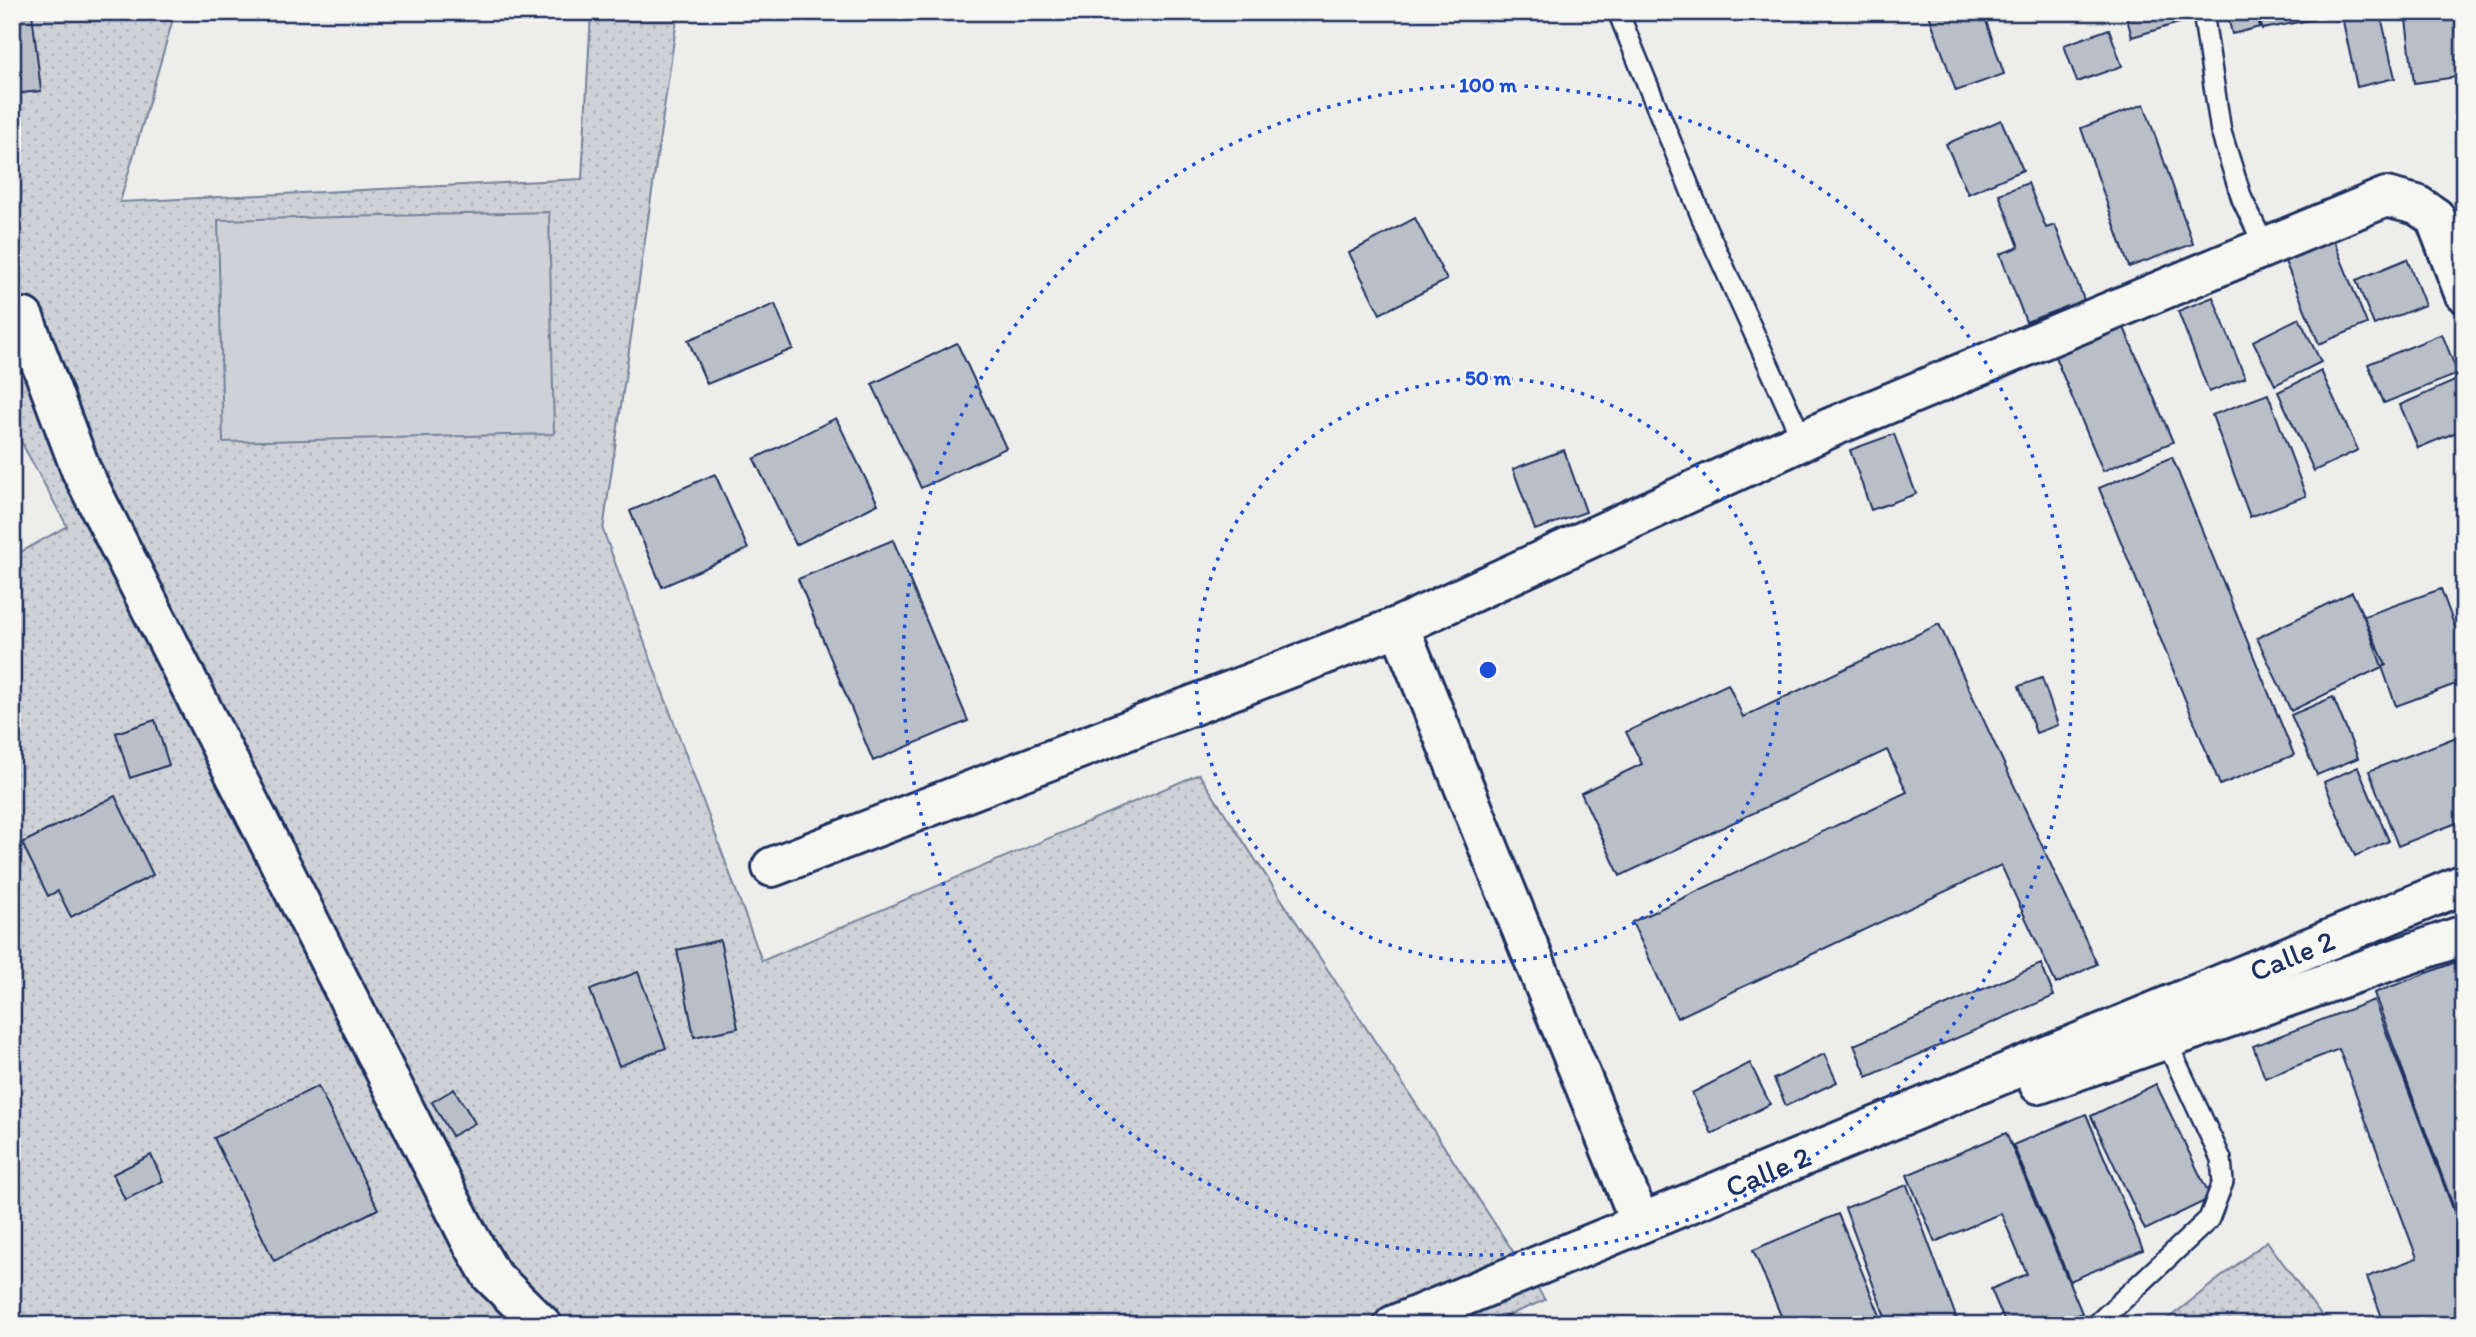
<svg xmlns="http://www.w3.org/2000/svg" width="2476" height="1337" font-family="Itim,sans-serif">
	<style>
		.grass { fill: url(#grass-dots); stroke: #74809a; stroke-width: 2 }
		.pitch { fill: #ced2d7; stroke: #74809a; stroke-width: 2 }
		.building { fill: #b9bfc8; stroke: #1b2f5e; stroke-width: 2 }
		.lines { fill: none; stroke-linecap: round; stroke-linejoin: round }
		.service-casing { stroke: #1b2f5e; stroke-width: 24 }
		.minor-casing { stroke: #1b2f5e; stroke-width: 44 }
		.secondary-casing { stroke: #1b2f5e; stroke-width: 44 }
		.service { stroke: #f6f6f2; stroke-width: 19 }
		.minor { stroke: #f6f6f2; stroke-width: 38 }
		.secondary { stroke: #f6f6f2; stroke-width: 38 }
		.ring { fill: none; stroke: #1d4ed8; stroke-width: 3.5; stroke-dasharray: 3.5 7 }
		.labels { text-anchor: middle; dominant-baseline: central; stroke-width: 5; stroke-linejoin: round; paint-order: stroke }
		.street-label { font-size: 30px; fill: #1b2f5e; stroke: #f6f6f2 }
		.centre { fill: #1d4ed8; stroke: #f6f6f2; stroke-width: 3.5 }
		.ring-label { font-size: 21px; text-anchor: middle; font-weight: bold; fill: #1d4ed8; stroke: #f6f6f2; stroke-width: 5; stroke-linejoin: round; paint-order: stroke }
	</style>
	<defs>
		<pattern id="grass-dots" width="8" height="8" patternUnits="userSpaceOnUse" patternTransform="scale(1.75)"><rect width="8" height="8" fill="#ced2d7"/><path d="M2 2h.1M6 6h.1" fill="none" stroke="#b0b5bb" stroke-width="1.8" stroke-linecap="round"/></pattern>
	</defs>
	<rect width="100%" height="100%" fill="#edeeec"/>
	<filter id="ink" filterUnits="userSpaceOnUse"><feTurbulence type="fractalNoise" baseFrequency=".0143" numOctaves="2"/><feDisplacementMap in="SourceGraphic" scale="14" xChannelSelector="R" yChannelSelector="G"/><feConvolveMatrix kernelMatrix="1 2 1 2 8 2 1 2 1" color-interpolation-filters="sRGB"/></filter>
	<g filter="url(#ink)">
		<path class="grass" d="M12 12H175L120 202 582 179 591 12H678L603 530 762 961 1199 774 1545 1300 1485 1325H12V557L67 526 12 425Z
			M2267 1241 2328 1325H2160Z"/>
		<path class="pitch" d="M549 212 554 434 223 442 218 220Z"/>
		<path class="building" d="M12 12H32L41 91 12 94Z
			M1928 12H1983L2004 74 1956 91Z
			M2125 12H2187L2189 20 2132 37Z
			M2227 12H2256L2260 27 2232 34Z
			M2259 12H2332V16L2262 29Z
			M2341 12H2380L2395 78 2357 87Z
			M2405 12H2457L2464 76 2414 83Z
			M2109 29 2122 66 2077 82 2064 45Z
			M2144 104 2193 244 2129 267 2081 128Z
			M2001 120 2023 170 1968 194 1946 144Z
			M2028 183 2046 228 2055 225 2084 300 2026 322 2000 254 2019 247 1999 194Z
			M1415 218 1447 280 1380 314 1349 253Z
			M2333 239 2367 324 2319 344 2284 259Z
			M2407 259 2425 305 2374 325 2356 280Z
			M2213 297 2245 378 2209 392 2178 311Z
			M775 304 793 349 707 384 688 340Z
			M2299 318 2321 362 2275 385 2253 341Z
			M2122 323 2173 442 2103 471 2053 352Z
			M2442 334 2458 374 2384 403 2368 364Z
			M957 343 1006 448 921 488 872 384Z
			M2321 371 2358 450 2314 471 2278 392Z
			M2459 379 2464 391V429L2418 448 2400 405Z
			M2268 394 2306 496 2250 517 2212 415Z
			M836 418 878 504 796 545 754 459Z
			M1894 434 1916 494 1871 510 1850 450Z
			M1564 450 1586 512 1535 530 1513 469Z
			M2172 457 2294 755 2220 785 2099 488Z
			M715 474 748 549 662 587 630 511Z
			M893 540 968 721 873 761 798 579Z
			M2441 589 2464 652V681L2396 706 2364 616Z
			M2352 592 2386 665 2291 711 2257 638Z
			M1939 624 2097 964 2056 984 2001 865 1677 1018 1632 922 1907 792 1887 750 1620 876 1581 793 1642 764 1626 732 1728 684 1743 717Z
			M2042 678 2058 725 2036 733 2019 686Z
			M2333 697 2358 758 2317 775 2291 715Z
			M155 720 169 765 130 778 116 733Z
			M2464 734V820L2398 846 2369 771Z
			M2358 767 2389 841 2355 856 2324 782Z
			M115 796 153 875 71 917 58 891 48 896 22 843Z
			M720 940 738 1028 694 1037 677 950Z
			M2464 959V1235L2374 993Z
			M2041 964 2054 996 1867 1077 1854 1045Z
			M638 972 666 1048 619 1066 590 990Z
			M2374 1000 2464 1238V1313L2434 1325H2385L2367 1277 2417 1258 2339 1049 2265 1078 2253 1046Z
			M1824 1054 1837 1082 1786 1106 1774 1079Z
			M1750 1063 1770 1104 1712 1134 1692 1093Z
			M2156 1084 2211 1198 2145 1230 2091 1116Z
			M318 1086 378 1209 274 1261 214 1138Z
			M454 1089 475 1123 452 1136 432 1102Z
			M2086 1114 2143 1250 2070 1281 2013 1145Z
			M2006 1133 2082 1313 2053 1325H2006L1991 1289 2027 1274 2001 1213 1935 1242 1907 1175Z
			M151 1155 163 1181 125 1200 113 1174Z
			M1907 1185 1959 1325H1888L1845 1208Z
			M1838 1214 1884 1325H1785L1753 1250Z"/>
		<g class="lines">
			<defs>
				<path id="service" d="M1618 12 1704 223 1803 441
					M2203 12 2221 132 2242 199 2265 247
					M2096 1325 2209 1219 2223 1182 2221 1159 2163 1034"/>
				<path id="minor" d="M24 318 81 470 469 1237 491 1275 542 1325
					M1399 626 1640 1222
					M772 867 1399 626 1832 427 2386 197 2417 205 2435 217 2464 293"/>
				<g id="secondary">
					<path d="M2039 1084 2464 935"/>
					<path id="s1" d="M1394 1325 2464 884"/>
				</g>
			</defs>
			<use href="#service" class="service-casing"/>
			<use href="#minor" class="minor-casing"/>
			<use href="#secondary" class="secondary-casing"/>
			<use href="#service" class="service"/>
			<use href="#minor" class="minor"/>
			<use href="#secondary" class="secondary"/>
		</g>
	</g>
	<g class="ring">
		<circle cx="1488" cy="670" r="292"/>
		<circle cx="1488" cy="670" r="585"/>
	</g>
	<g class="labels">
		<g class="street-label">
			<text stroke="none"><textPath href="#s1" startOffset="971">Calle 2</textPath></text>
			<text stroke="none"><textPath href="#s1" startOffset="404">Calle 2</textPath></text>
		</g>
	</g>
	<circle cx="1488" cy="670" r="10" class="centre"/>
	<g class="ring-label">
		<text x="1488" y="92">100 m</text>
		<text x="1488" y="385">50 m</text>
	</g>
	<rect width="2476" height="1337" fill="none" stroke="#f6f6f2" stroke-width="42"/>
	<rect x="21" y="21" width="2434" height="1295" fill="none" stroke="#1b2f5e" stroke-width="2.5" filter="url(#ink)"/>
</svg>
